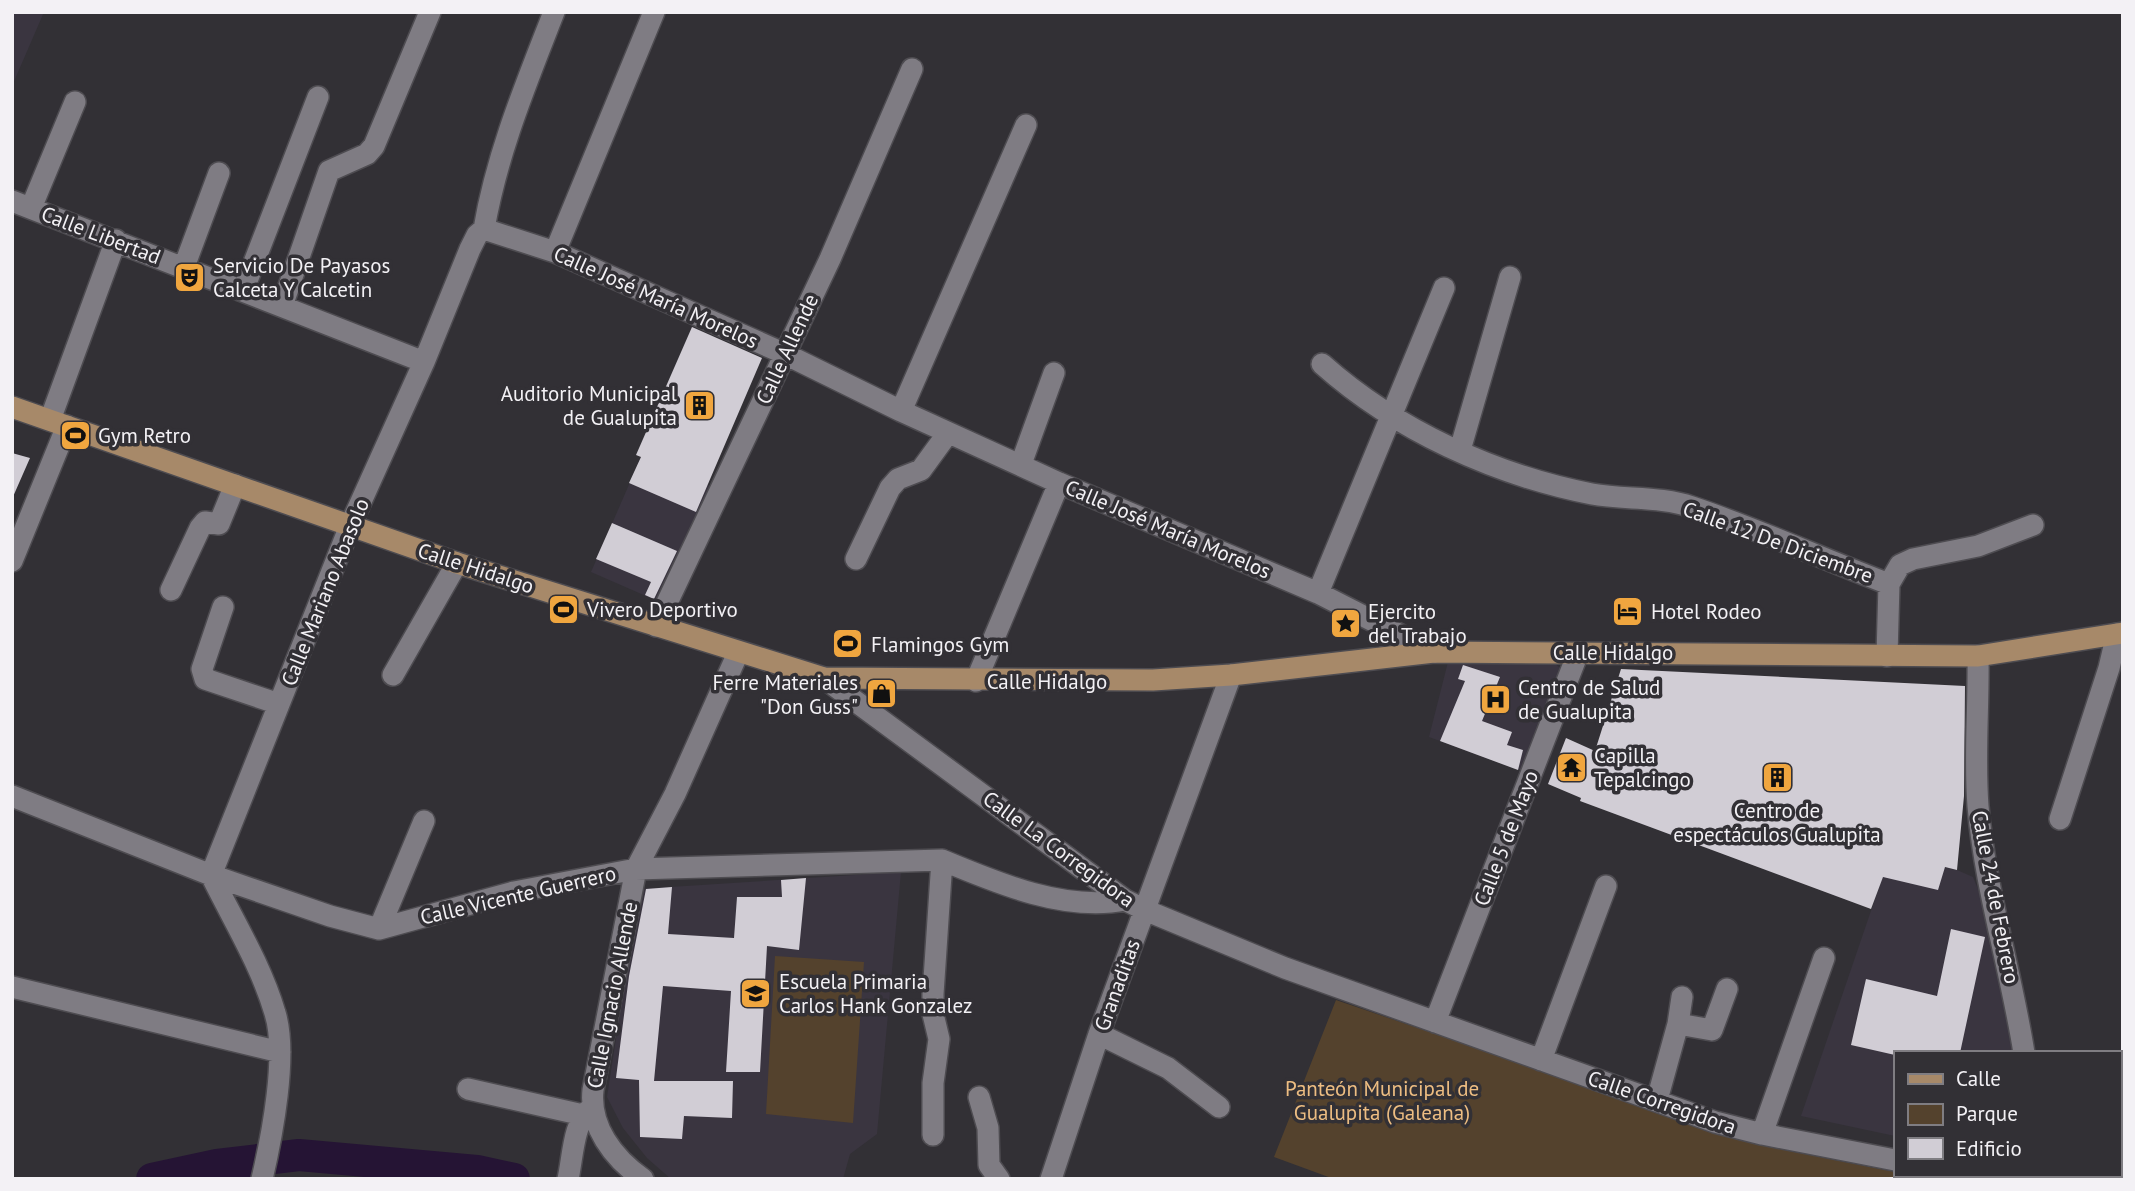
<svg xmlns="http://www.w3.org/2000/svg" width="2135" height="1191" font-family="'PT Sans',sans-serif">
	<style>
		.built { fill: #3a3540 }
		.green { fill: #54422d }
		.lines { fill: none; stroke-linecap: round; stroke-linejoin: round }
		.river { stroke: #251434; stroke-width: 32 }
		.building { fill: #d1cdd5 }
		.minor-casing { stroke: #4e4c51; stroke-width: 24 }
		.major-casing { stroke: #4e4c51; stroke-width: 24 }
		.minor { stroke: #7f7c83; stroke-width: 21 }
		.major { stroke: #a78969; stroke-width: 21 }
		.labels { text-anchor: middle; dominant-baseline: central; stroke-width: 7; stroke-linejoin: round; paint-order: stroke }
		.street-label { font-size: 21px; fill: #f3f1f5; stroke: #323035 }
		.poi-label { font-size: 21px; fill: #f3f1f5; stroke: #323035; text-anchor: start }
		.park-label { font-size: 21px; fill: #edbd82; stroke: #323035 }
	</style>
	<rect width="100%" height="100%" fill="#323035"/>
	<path class="built" d="M12 12H44L12 86Z
		M641 457 712 487 662 603 591 572Z
		M1449 658H1549L1561 669 1525 772 1429 737Z
		M1890 855 1957 870 1973 877 1989 916 2017 1053H1895V1136L1801 1116Z
		M901 872 877 1134 850 1154 843 1179H671L647 1158 623 1128 607 1097 639 889Z"/>
	<path class="green" d="M775 956 864 962 853 1123 766 1114Z
		M1336 1000 1764 1146 1895 1172 1893 1179H1334L1274 1157Z"/>
	<g class="lines">
		<path class="river" d="M152 1179 217 1165 299 1155 477 1171 514 1179"/>
	</g>
	<path class="building" d="M692 327 762 358 696 512 629 483 641 457 636 455Z
		M12 453 30 458 12 499Z
		M612 523 677 551 654 599 645 595 651 582 596 559Z
		M1463 665 1500 677 1482 721 1512 732 1507 745 1523 750 1518 770 1440 741 1465 681 1458 679Z
		M1621 669 1965 686 1964 796 1957 870 1945 867 1938 890 1883 877 1871 909 1580 801 1581 798 1548 784 1566 738 1595 751Z
		M806 878 799 950 767 946 760 1072H726L731 991 663 986 654 1081H733L732 1118 684 1116 682 1139 640 1137 639 1080 616 1078 629 976 646 889 672 887 668 934 734 938 737 897H782L781 880Z
		M1951 929 1985 937 1960 1053H1895V1055L1851 1045 1866 979 1937 996Z"/>
	<g class="lines">
		<defs>
			<path id="minor" d="M12 201 424 362
				M31 208 75 102
				M484 229 555 252 783 353 901 411 1059 483 1318 593 1434 652
				M555 252 654 12
				M184 267 219 173
				M243 291 318 97
				M282 306 329 171 367 154 374 146 430 12
				M1322 364C1396 430 1495 475 1592 494 1624 500 1661 496 1692 507 1758 529 1823 559 1889 584
				M901 411 1026 125
				M50 420 116 240
				M1460 450 1510 277
				M1021 464 1054 373
				M856 559 890 488 898 479 921 470 948 433
				M12 561 67 426
				M171 590 200 528 205 522 219 524 235 485
				M1318 593 1444 288
				M223 607 202 669 205 679 279 704
				M656 626 830 259 912 69
				M1887 656 1889 584 1900 565 1913 559 1978 546 2033 525
				M1978 656C1979 706 1974 756 1978 806 1985 889 2011 970 2024 1053
				M393 675 457 563
				M824 678 1125 900 1145 910 1285 968 1715 1122 1762 1134 1895 1160
				M976 681 1059 483
				M12 796 211 875 330 916 379 929 514 892 636 869 942 860C997 883 1065 912 1125 900
				M2060 819 2109 668 2117 634
				M379 929 424 821
				M12 987 280 1052
				M1435 1022 1578 653
				M1678 1024 1712 1030 1727 989
				M1099 1034 1168 1068 1219 1107
				M1541 1060 1606 886
				M468 1089 583 1115
				M979 1097 988 1128 989 1165 999 1179
				M1657 1100 1678 1024 1682 997
				M1762 1134 1824 958
				M933 1135V1083L939 1039 933 1014V994L942 860
				M1977 1175 1996 1179
				M2048 1175 2049 1179
				M262 1179C272 1136 288 1054 275 1013 261 965 233 920 211 875L350 526 424 362 470 249 477 235 484 229C497 153 526 84 554 12
				M568 1179C573 1157 573 1122 591 1108
				M643 1179C613 1158 589 1126 593 1090L636 869 675 794 738 653
				M1051 1179 1099 1034 1231 675"/>
			<path id="major" d="M12 407 457 563 824 678 1153 680 1231 675 1434 652 1978 656 2123 633"/>
		</defs>
		<use href="#minor" class="minor-casing"/>
		<use href="#major" class="major-casing"/>
		<use href="#minor" class="minor"/>
		<use href="#major" class="major"/>
	</g>
	<defs>
		<symbol id="theatre-square" viewBox="-11 -11 22 22"><rect x="-9" y="-9" width="18" height="18" rx="4" fill="#f0a63f" stroke="#323035"/><path d="M-5-5.5Q0-4 5-5.5V0Q5 5 0 6Q-5 5-5 0ZM-3.3-2.5H-1v1.5H-3.3ZM1-2.5H3.3v1.5H1ZM-2.8 1Q0 5.5 2.8 1Z" fill="#111"/></symbol>
		<symbol id="building-square" viewBox="-11 -11 22 22"><rect x="-9" y="-9" width="18" height="18" rx="4" fill="#f0a63f" stroke="#323035"/><path d="M-4-6H4V6H1V3H-1V6H-4ZM-2.5-4.3h1.7v1.8h-1.7ZM.8-4.3h1.7v1.8H.8ZM-2.5-1h1.7V.8h-1.7ZM.8-1h1.7V.8H.8Z" fill="#111"/></symbol>
		<symbol id="stadium-square" viewBox="-11 -11 22 22"><rect x="-9" y="-9" width="18" height="18" rx="4" fill="#f0a63f" stroke="#323035"/><path d="M0-5a6.5 5 0 1 0 0 10a6.5 5 0 1 0 0-10ZM-3.5-1.8h7v3.6h-7Z" fill="#111"/></symbol>
		<symbol id="hotel-square" viewBox="-11 -11 22 22"><rect x="-9" y="-9" width="18" height="18" rx="4" fill="#f0a63f" stroke="#323035"/><path d="M-6-4.5h1.5V1H6V5H4.5V3h-9V5H-6ZM-4 0a1.8 1.8 0 1 1 3.6 0ZM.5 0V-2.5h3Q6-2.5 6 0Z" fill="#111"/></symbol>
		<symbol id="sight-square" viewBox="-11 -11 22 22"><rect x="-9" y="-9" width="18" height="18" rx="4" fill="#f0a63f" stroke="#323035"/><path d="M0-6L1.8-2.2L6-1.7L2.9 1.2L3.7 5.4L0 3.3L-3.7 5.4L-2.9 1.2L-6-1.7L-1.8-2.2Z" fill="#111"/></symbol>
		<symbol id="shop-square" viewBox="-11 -11 22 22"><rect x="-9" y="-9" width="18" height="18" rx="4" fill="#f0a63f" stroke="#323035"/><path d="M-5-2.5h2.3a2.7 3.5 0 0 1 5.4 0H5L5.5 6h-11ZM-1.5-2.5h3a1.5 2.3 0 0 0-3 0Z" fill="#111"/></symbol>
		<symbol id="hospital-square" viewBox="-11 -11 22 22"><rect x="-9" y="-9" width="18" height="18" rx="4" fill="#f0a63f" stroke="#323035"/><path d="M-5-5h3v3.5h4V-5h3V5h-3V1.5h-4V5h-3Z" fill="#111"/></symbol>
		<symbol id="temple-square" viewBox="-11 -11 22 22"><rect x="-9" y="-9" width="18" height="18" rx="4" fill="#f0a63f" stroke="#323035"/><path d="M0-6L5-2H3V0L6.5 2.5H4V6H1.5V3h-3V6H-4V2.5H-6.5L-3 0V-2H-5Z" fill="#111"/></symbol>
		<symbol id="school-square" viewBox="-11 -11 22 22"><rect x="-9" y="-9" width="18" height="18" rx="4" fill="#f0a63f" stroke="#323035"/><path d="M0-5L7-2L0 1L-7-2ZM-4 1L0 2.5L4 1V4Q0 6-4 4Z" fill="#111"/></symbol>
	</defs>
	<g fill-rule="evenodd">
		<use href="#theatre-square" x="172" y="260" width="35" height="35"/>
		<use href="#building-square" x="682" y="388" width="35" height="35"/>
		<use href="#stadium-square" x="58" y="418" width="35" height="35"/>
		<use href="#stadium-square" x="546" y="592" width="35" height="35"/>
		<use href="#hotel-square" x="1610" y="594" width="35" height="35"/>
		<use href="#sight-square" x="1328" y="606" width="35" height="35"/>
		<use href="#stadium-square" x="830" y="626" width="35" height="35"/>
		<use href="#shop-square" x="864" y="676" width="35" height="35"/>
		<use href="#hospital-square" x="1478" y="682" width="35" height="35"/>
		<use href="#temple-square" x="1554" y="750" width="35" height="35"/>
		<use href="#building-square" x="1760" y="760" width="35" height="35"/>
		<use href="#school-square" x="738" y="976" width="35" height="35"/>
	</g>
	<g class="labels">
		<g class="street-label">
			<text transform="translate(101 235) rotate(21)">Calle Libertad</text>
			<text transform="translate(656 297) rotate(24)">Calle José María Morelos</text>
			<text transform="translate(787 349) rotate(-65)">Calle Allende</text>
			<text transform="translate(1168 529) rotate(23)">Calle José María Morelos</text>
			<text transform="translate(1778 542) rotate(20)">Calle 12 De Diciembre</text>
			<text transform="translate(476 568) rotate(18)">Calle Hidalgo</text>
			<text transform="translate(325 592) rotate(-68)">Calle Mariano Abasolo</text>
			<text x="1613" y="652">Calle Hidalgo</text>
			<text x="1047" y="681">Calle Hidalgo</text>
			<text transform="translate(1506 838) rotate(-69)">Calle 5 de Mayo</text>
			<text transform="translate(1059 849) rotate(36)">Calle La Corregidora</text>
			<text transform="translate(518 895) rotate(-13)">Calle Vicente Guerrero</text>
			<text transform="translate(1996 897) rotate(79)">Calle 24 de Febrero</text>
			<text transform="translate(1117 985) rotate(-70)">Granaditas</text>
			<text transform="translate(612 995) rotate(-79)">Calle Ignacio Allende</text>
			<text transform="translate(1662 1102) rotate(19)">Calle Corregidora</text>
		</g>
		<g class="poi-label">
			<text x="213" y="265">Servicio De Payasos<tspan x="213" dy="24">Calceta Y Calcetin</tspan></text>
			<text x="677" y="393" text-anchor="end">Auditorio Municipal<tspan x="677" dy="24">de Gualupita</tspan></text>
			<text x="98" y="435">Gym Retro</text>
			<text x="587" y="609">Vivero Deportivo</text>
			<text x="1368" y="611">Ejercito<tspan x="1368" dy="24">del Trabajo</tspan></text>
			<text x="1651" y="611">Hotel Rodeo</text>
			<text x="871" y="644">Flamingos Gym</text>
			<text x="858" y="682" text-anchor="end">Ferre Materiales<tspan x="858" dy="24">"Don Guss"</tspan></text>
			<text x="1518" y="687">Centro de Salud<tspan x="1518" dy="24">de Gualupita</tspan></text>
			<text x="1594" y="755">Capilla<tspan x="1594" dy="24">Tepalcingo</tspan></text>
			<text x="1777" y="810" text-anchor="middle">Centro de<tspan x="1777" dy="24">espectáculos Gualupita</tspan></text>
			<text x="779" y="981">Escuela Primaria<tspan x="779" dy="24">Carlos Hank Gonzalez</tspan></text>
		</g>
		<g class="park-label">
			<text x="1382" y="1088">Panteón Municipal de<tspan x="1382" dy="24">Gualupita (Galeana)</tspan></text>
		</g>
	</g>
	<rect width="2135" height="1191" fill="none" stroke="#f3f1f5" stroke-width="28"/>
	<rect x="1894" y="1051" width="228" height="126" fill="#323035" stroke="#7f7d82" stroke-width="2"/>
	<rect x="1908" y="1074" width="35" height="10" fill="#a78969" stroke="#7f7d82" stroke-width="2"/>
	<text x="1956" y="1086" font-size="21" fill="#f3f1f5">Calle</text>
	<rect x="1908" y="1104" width="35" height="21" fill="#54422d" stroke="#7f7d82" stroke-width="2"/>
	<text x="1956" y="1121" font-size="21" fill="#f3f1f5">Parque</text>
	<rect x="1908" y="1138" width="35" height="21" fill="#d1cdd5" stroke="#7f7d82" stroke-width="2"/>
	<text x="1956" y="1156" font-size="21" fill="#f3f1f5">Edificio</text>
</svg>
